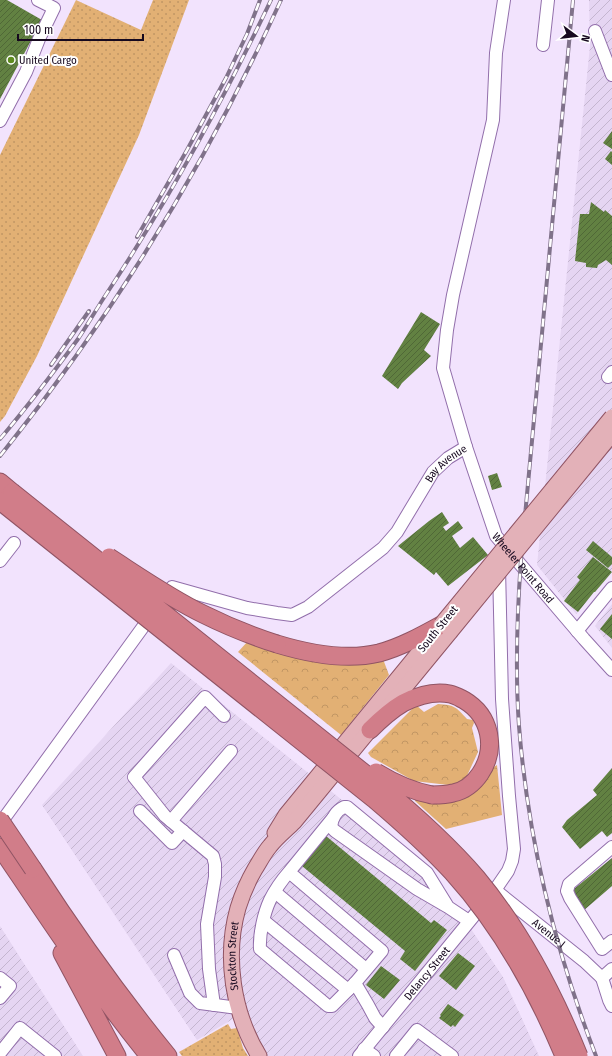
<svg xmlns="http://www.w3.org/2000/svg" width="612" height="1056" font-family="'Fira Sans Condensed',sans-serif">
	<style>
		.industrial { fill: url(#industrial-furrows) }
		.grass { fill: url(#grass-dots) }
		.forest { fill: url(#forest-crowns) }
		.building { fill: url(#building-hatch) }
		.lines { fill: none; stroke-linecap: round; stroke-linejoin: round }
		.minor-casing { stroke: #926fab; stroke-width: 14 }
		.major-casing { stroke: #905464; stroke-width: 17 }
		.highway-casing { stroke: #905464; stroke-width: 19 }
		.minor { stroke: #fff; stroke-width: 12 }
		.major { stroke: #e3b1b8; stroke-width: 15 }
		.highway { stroke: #d17d89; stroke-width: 17 }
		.rail-casing { stroke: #80728a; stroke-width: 4 }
		.rail { stroke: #fff; stroke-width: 2.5; stroke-dasharray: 8; stroke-linecap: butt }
		.major-bridge-casing { stroke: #905464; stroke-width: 17; stroke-linecap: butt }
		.highway-bridge-casing { stroke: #905464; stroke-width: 19; stroke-linecap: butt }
		.major-bridge { stroke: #e3b1b8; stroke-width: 15 }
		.highway-bridge { stroke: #d17d89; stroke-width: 17 }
		.poi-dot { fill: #5e8c20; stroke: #fff; stroke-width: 1.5 }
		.labels { text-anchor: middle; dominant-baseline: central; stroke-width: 4; stroke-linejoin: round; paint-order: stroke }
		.poi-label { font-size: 11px; fill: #16081e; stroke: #fff; text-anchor: start }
		.street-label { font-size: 11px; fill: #16081e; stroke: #fff }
	</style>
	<defs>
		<pattern id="industrial-furrows" width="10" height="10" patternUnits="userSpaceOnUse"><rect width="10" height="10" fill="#e5d5f2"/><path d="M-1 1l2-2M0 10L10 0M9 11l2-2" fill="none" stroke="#c4b5cf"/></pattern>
		<pattern id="grass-dots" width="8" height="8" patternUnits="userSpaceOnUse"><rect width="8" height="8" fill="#e2b074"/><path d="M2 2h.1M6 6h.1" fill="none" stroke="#c19664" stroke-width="1.8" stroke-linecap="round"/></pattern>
		<pattern id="forest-crowns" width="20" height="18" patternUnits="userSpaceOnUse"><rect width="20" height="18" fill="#e2b074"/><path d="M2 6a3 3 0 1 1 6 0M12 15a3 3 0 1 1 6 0" fill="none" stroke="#c19664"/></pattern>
		<pattern id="building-hatch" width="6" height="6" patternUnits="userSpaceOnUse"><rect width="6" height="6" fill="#628142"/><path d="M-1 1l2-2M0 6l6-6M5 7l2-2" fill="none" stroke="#506837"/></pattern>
	</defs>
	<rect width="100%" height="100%" fill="#f2e3fd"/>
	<path class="industrial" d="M589 0H612V570L576 614 537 565 590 46Z
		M612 604V648L595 626Z
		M171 663 357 812 429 878 471 929 503 977 539 1056H261L238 1016 197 1040 42 805Z
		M0 926 83 1056H0Z"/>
	<path class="grass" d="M76 0 141 30 153 0H189L139 135 37 356 5 416 0 422V155Z
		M228 1024 231 1029 237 1028 243 1048 248 1056H182L179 1052Z"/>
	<path class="forest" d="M248 641 383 659 389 675 341 735 238 652Z
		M438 704C455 705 456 707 467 719L473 720 474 723 472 728 478 752 465 780 457 786 414 781 371 757 368 753 416 705 424 712Z
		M497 765 502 815 446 829 415 801V799L425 802 442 804 461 798 492 768Z"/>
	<path class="building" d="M0 0H7L42 20 0 99Z
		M612 131V149L603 143Z
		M611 151 612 152V165L605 159Z
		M591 202 604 212 605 210 612 216V265L606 260 598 265 597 268 586 267V263L575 261 580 214H589Z
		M421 312 440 324 424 350 431 356 402 383 398 389 382 376Z
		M497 473 502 487 492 490 488 476Z
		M442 512 449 523 443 527 446 531 458 521 463 528 452 536 460 548 473 537 488 555 448 586 436 572 434 575 398 546 429 521Z
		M593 541 612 557V564L608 568 586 550Z
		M593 557 612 572 595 592H594L578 612 564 601 580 580 577 577Z
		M612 614V639L600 629Z
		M612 768V833L607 837 602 831 580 849 562 827 567 820 597 795 593 790Z
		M326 836 431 923 434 920 447 930 415 971 400 959 405 951 302 866Z
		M612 858V886L583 911 569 893Z
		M458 953 475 966 456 990 439 976Z
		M381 966 400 980 384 999 366 985Z
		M448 1004 464 1015 455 1027 453 1025 451 1027 439 1018 441 1016 440 1015Z"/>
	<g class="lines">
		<defs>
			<g id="minor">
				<path id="s1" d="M504 0 496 53 493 120 453 295 447 330 443 368 466 447 496 536 584 639 612 670"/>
				<path d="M595 31 612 75"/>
				<path d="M543 45 548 0"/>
				<path d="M0 121 26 72 39 39 54 8 38 0"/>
				<path d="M608 377 612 372"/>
				<path d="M0 561 14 543"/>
				<path d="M577 631 612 588"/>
				<path d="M140 811 172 843 183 831"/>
				<path d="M171 821 231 751"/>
				<path id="s2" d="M0 824 172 587 247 608 277 613 292 615 308 607 383 548 397 532 433 472 448 458 466 447"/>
				<path d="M612 847 569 884 567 891 570 898 602 949 612 941"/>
				<path d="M289 872 382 951 355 983 332 1006H328L260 949C259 934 264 913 270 900 275 890 282 880 289 872L333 818"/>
				<path id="s3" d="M495 890 584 961 602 978"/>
				<path d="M275 892 366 969"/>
				<path d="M448 907 427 873 347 807H344C336 811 332 817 331 827L335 831 417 889 448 907 469 921"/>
				<path d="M264 921 348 990"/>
				<path d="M174 955 190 993 200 1003 238 1008"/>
				<path d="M0 978 10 986 0 998"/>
				<path d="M602 978 609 1000 612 1006"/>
				<path d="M602 978 612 969"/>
				<path d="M355 983 368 1005 375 1018 383 1027"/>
				<path d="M214 1005 209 969 207 924 215 877V864L213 856 165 816 134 777 205 697 224 716"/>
				<path d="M364 1049 374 1056"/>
				<path d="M0 1053 20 1028 55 1056"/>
				<path id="s4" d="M359 1056 495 890 508 871 512 861 514 849 509 796 502 699 499 568"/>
				<path d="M396 1056 417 1030 452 1056"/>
			</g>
			<g id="major">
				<path d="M275 833 286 815 440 627"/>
				<path id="s5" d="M259 1056C233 1013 224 957 238 908 242 895 248 881 255 869 260 861 264 853 270 846 277 837 286 830 294 822L450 632"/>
			</g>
			<path id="highway" d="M0 482 12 492
				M277 644C310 654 346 661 379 653 401 647 421 636 441 625
				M370 730C380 720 391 710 403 703 417 696 435 691 450 694 455 695 460 698 464 700 491 716 497 749 480 774 474 783 464 791 453 793 446 795 439 795 432 795
				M0 847C48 918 95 990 149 1056
				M33 869C75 934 119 996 168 1056
				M62 953 117 1056"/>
		</defs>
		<use href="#minor" class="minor-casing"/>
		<use href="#major" class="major-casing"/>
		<use href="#highway" class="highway-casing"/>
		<use href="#minor" class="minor"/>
		<use href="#major" class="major"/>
		<use href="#highway" class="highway"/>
		<defs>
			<path id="rail" d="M573 0 521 559C517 615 515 671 519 726 528 840 555 950 596 1056
				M137 237 187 150 226 78 247 34 260 0
				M51 365 89 311
				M0 439C27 407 53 373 78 339 88 324 97 308 107 293 169 199 223 101 271 0
				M0 456C112 317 207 163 281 0"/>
		</defs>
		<use href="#rail" class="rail-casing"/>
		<use href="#rail" class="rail"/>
		<defs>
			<path id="major-bridge" d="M441 625 612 417
				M450 632 612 434"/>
			<path id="highway-bridge" d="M12 492 378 784C413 813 447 843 477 878 521 931 553 992 579 1056
				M0 501 374 799C401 822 428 846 452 872 501 926 536 989 564 1056
				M109 557C140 577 170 598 203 614 227 626 252 636 277 644
				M376 772C394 783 411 791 432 795
				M0 820 33 869"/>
		</defs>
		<use href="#major-bridge" class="major-bridge-casing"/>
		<use href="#highway-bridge" class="highway-bridge-casing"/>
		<use href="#major-bridge" class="major-bridge"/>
		<use href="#highway-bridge" class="highway-bridge"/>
	</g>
	<circle class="poi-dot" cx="11" cy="60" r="4"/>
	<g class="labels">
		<g class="poi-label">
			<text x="19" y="60">United Cargo</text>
		</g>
		<g class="street-label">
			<text stroke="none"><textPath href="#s2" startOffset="636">Bay Avenue</textPath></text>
			<text stroke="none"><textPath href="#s1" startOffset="592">Wheeler Point Road</textPath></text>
			<text transform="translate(438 629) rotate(-51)">South Street</text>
			<text stroke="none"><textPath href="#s3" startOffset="69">Avenue I</textPath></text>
			<text stroke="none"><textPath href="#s5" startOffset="105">Stockton Street</textPath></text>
			<text stroke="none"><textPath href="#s4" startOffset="107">Delancy Street</textPath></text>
		</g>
	</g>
	<g transform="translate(576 36) rotate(105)" stroke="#ffffff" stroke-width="3" paint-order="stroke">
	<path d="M0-3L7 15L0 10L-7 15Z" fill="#16081e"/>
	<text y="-6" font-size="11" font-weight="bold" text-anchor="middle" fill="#16081e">N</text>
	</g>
	<path d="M18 34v6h125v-6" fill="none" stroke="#16081e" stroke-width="2"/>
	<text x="24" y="34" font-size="12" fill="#16081e" stroke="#ffffff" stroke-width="3" paint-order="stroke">100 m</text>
</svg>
